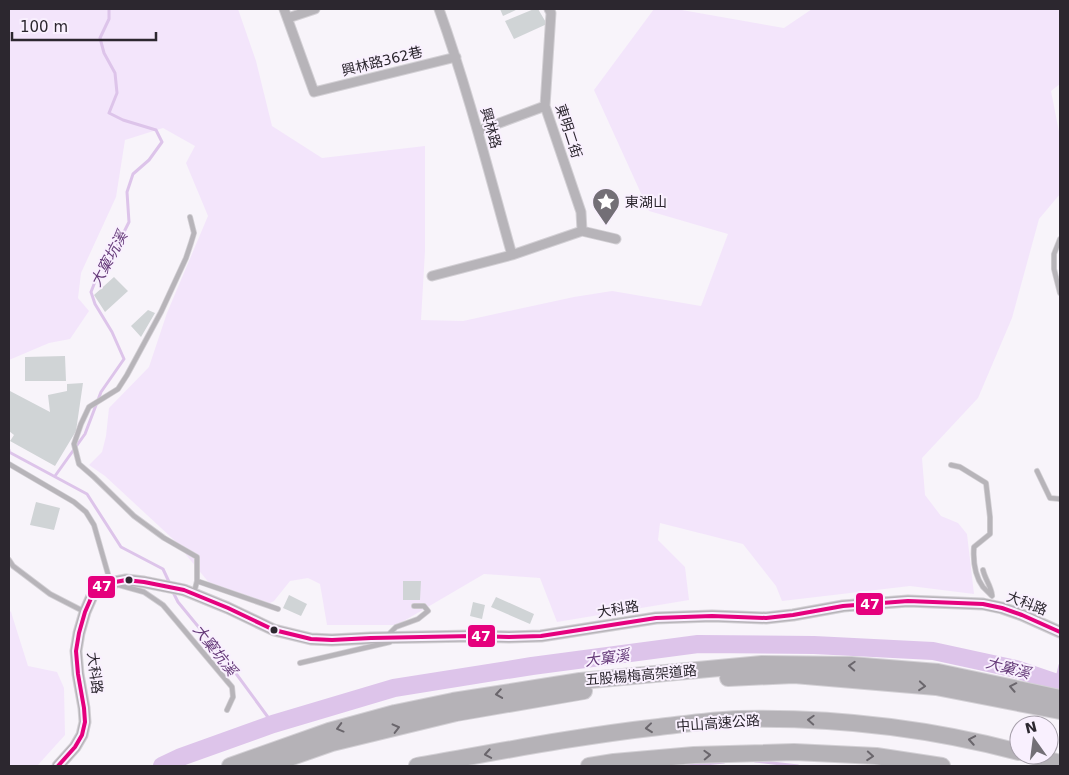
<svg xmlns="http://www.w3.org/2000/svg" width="1069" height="775" font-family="'DejaVu Sans','Noto Sans TC',sans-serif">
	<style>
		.green { fill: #f3e5fb }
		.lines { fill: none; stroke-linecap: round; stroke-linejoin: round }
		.stream { stroke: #ddc4ea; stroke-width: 3 }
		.river { stroke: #ddc4ea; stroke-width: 18 }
		.building { fill: #d0d4d6 }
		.service-casing { stroke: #d3d0d5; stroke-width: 6 }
		.minor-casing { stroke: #d3d0d5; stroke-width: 11 }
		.tertiary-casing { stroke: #d3d0d5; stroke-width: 13 }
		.motorway-casing { stroke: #d3d0d5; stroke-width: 18 }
		.service { stroke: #b7b4b9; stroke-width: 4.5 }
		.minor { stroke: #b7b4b9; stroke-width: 9 }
		.tertiary { stroke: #b7b4b9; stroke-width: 11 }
		.motorway { stroke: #b5b2b7; stroke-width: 16 }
		.bus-1-casing { stroke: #f9f0fe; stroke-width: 8 }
		.bus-1 { stroke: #e5007d; stroke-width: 4 }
		.oneway { stroke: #6a666c }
		.bus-dot { fill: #2c272f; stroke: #f9f0fe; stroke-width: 2 }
		.labels { text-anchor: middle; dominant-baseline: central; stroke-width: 4; stroke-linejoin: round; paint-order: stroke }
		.street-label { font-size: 14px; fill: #2c272f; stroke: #f9f0fe }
		.poi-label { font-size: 14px; fill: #2c272f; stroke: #f9f0fe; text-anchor: start }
		.water-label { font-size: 15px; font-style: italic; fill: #663b7a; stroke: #f9f0fe }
		.line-badge { stroke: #f9f0fe; stroke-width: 2 }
		.badge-label { font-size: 14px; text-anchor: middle; font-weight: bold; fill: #fff }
	</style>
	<rect width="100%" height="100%" fill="#f8f4fa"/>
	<path class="green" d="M9 9H238L256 61 272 126 322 158 425 146V251L421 320 463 321 574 297 612 291 701 306 728 234 649 211 594 90 654 9H676L784 28 812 9H1060V84L1051 91 1060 137V194L1039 219 1012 318 978 398 922 458 925 495 941 516 958 523 967 534 974 594 910 586 782 601 776 586 743 544 660 523 658 540 685 567 689 600 557 622 540 578 484 574 397 625H327L320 584 308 578 290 581 274 601 264 606 210 584 174 540 105 476 89 465 102 452 106 436 109 408 149 367 167 313 208 216 186 163 195 146 163 128 125 140 116 197 81 273 78 298 89 311 70 339 49 343 9 360Z
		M9 610 11 612 28 666 57 672 64 688 65 735 37 766H9Z"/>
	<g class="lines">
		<path class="stream" d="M9 450V452L87 494 121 547 163 569 170 584
			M55 476 85 434 101 392 124 359 112 332 95 304 91 292 98 274 112 256 129 222 127 192 133 174 149 160 162 142 156 130 123 120 109 113 117 93 115 73 104 53 100 38 109 19V9
			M173 592 178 602 229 664 273 724
			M1056 682 1060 665
			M755 761 798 766
			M687 766 724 762"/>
		<path class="river" d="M162 766 181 757 273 724 394 688 532 666 698 644 814 645 933 651 1016 669 1060 684"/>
	</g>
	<path class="building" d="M500 9H518L503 16Z
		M534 9H538L547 24 514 39 505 21Z
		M114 277 128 291 105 312 94 295Z
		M148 310 155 313 141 337 131 326Z
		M65 356 66 381H25V357Z
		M83 383 76 431 55 466 10 441 14 435 9 431 10 391 50 412 48 395 67 391V384Z
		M36 502 60 508 54 530 30 525Z
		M403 581H421L420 600H403Z
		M289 595 307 604 301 616 283 608Z
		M496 597 534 614 530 624 491 607Z
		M473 602 485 605 482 619 470 616Z"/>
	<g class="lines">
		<defs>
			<path id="service" d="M190 217 194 233 191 243 186 258 161 312 127 375 118 389 89 407 81 424 74 444 79 464 94 477 134 516 164 538 197 557V581L194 593
				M1060 239 1054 254V269L1060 293
				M9 464 74 502 86 512 94 525 110 581
				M951 465 960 467 986 483 990 517V534L974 547C973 560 975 576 983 587 986 590 989 593 992 596
				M1037 471 1050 498 1060 499
				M9 560 13 566 50 594 83 611
				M983 570C985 579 991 586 992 595
				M197 581 278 609
				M119 585 144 592 163 605 232 687 233 697 227 710
				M388 635 396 627 418 619 428 611 424 606H414
				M300 663 390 642"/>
			<path id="minor" d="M284 9 314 92 456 57
				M439 9C468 90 489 173 512 255
				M549 9 551 13 545 106 581 212 582 231
				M288 18 315 9
				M478 131 545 106
				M432 276 512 255 582 231 616 239"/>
			<path id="tertiary" d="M58 766 75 747 82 735 85 722 84 708 78 674 76 651 79 633 85 612 92 596 101 587 110 583 126 580 144 582 184 590 228 608 274 630 311 639 332 640 371 638 472 636 509 637 541 636 656 618 712 616 766 618 793 615 843 606 908 601 983 604 1002 608 1022 615 1060 632"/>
			<path id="motorway" d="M728 678 794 675 936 687 1060 711
				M1030 755 1060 763
				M230 766 329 731 395 713 453 701 580 681 762 664 851 665 938 672 1060 698
				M266 766 332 743 456 713 584 691
				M417 766C497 752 578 736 659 727 685 724 712 720 738 719 833 717 928 728 1019 752
				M589 766 614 762 694 755 794 752 876 756 942 766"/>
		</defs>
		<use href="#service" class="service-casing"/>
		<use href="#minor" class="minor-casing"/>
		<use href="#tertiary" class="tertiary-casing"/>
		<use href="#motorway" class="motorway-casing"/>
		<use href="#service" class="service"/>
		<use href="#minor" class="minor"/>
		<use href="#tertiary" class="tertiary"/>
		<use href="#motorway" class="motorway"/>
		<defs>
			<path id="bus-1" d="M58 766 75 747 82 735 85 722 84 708 78 674 76 651 79 633 85 612 92 596 101 587 110 583 126 580 144 582 184 590 228 608 274 630 311 639 332 640 371 638 472 636 509 637 541 636 656 618 712 616 766 618 793 615 843 606 908 601 983 604 1002 608 1022 615 1060 632"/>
		</defs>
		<use href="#bus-1" class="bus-1-casing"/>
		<use href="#bus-1" class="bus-1"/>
	</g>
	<defs><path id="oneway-chevron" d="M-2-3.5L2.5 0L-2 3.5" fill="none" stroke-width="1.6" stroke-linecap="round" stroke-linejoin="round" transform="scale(1.25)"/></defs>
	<g class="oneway">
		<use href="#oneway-chevron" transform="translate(852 666) rotate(-177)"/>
		<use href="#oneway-chevron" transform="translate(922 686) rotate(5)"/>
		<use href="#oneway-chevron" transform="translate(1013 687) rotate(-169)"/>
		<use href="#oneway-chevron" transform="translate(499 694) rotate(171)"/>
		<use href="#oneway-chevron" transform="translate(811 720) rotate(-177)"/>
		<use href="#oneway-chevron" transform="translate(340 728) rotate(165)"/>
		<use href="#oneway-chevron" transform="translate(396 728) rotate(-14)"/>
		<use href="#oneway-chevron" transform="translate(649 728) rotate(174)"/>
		<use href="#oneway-chevron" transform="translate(972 740) rotate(-170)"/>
		<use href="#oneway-chevron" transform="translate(488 754) rotate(170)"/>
		<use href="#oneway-chevron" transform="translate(707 755) rotate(-2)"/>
		<use href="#oneway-chevron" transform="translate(870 756) rotate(4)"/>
	</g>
	<defs>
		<symbol id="sight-pin" viewBox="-11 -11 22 30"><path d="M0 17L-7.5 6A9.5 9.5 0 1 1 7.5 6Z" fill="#736f76" stroke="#f9f0fe"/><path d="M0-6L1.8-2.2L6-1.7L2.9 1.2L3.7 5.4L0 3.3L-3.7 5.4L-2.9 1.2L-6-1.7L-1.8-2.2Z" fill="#fff"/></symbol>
	</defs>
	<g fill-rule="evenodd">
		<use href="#sight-pin" x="590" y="186" width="32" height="43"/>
	</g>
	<g class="bus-dot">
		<circle cx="129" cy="580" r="4.5"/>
		<circle cx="274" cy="630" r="4.5"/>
	</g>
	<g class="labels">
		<g class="street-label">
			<text transform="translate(382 61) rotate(-14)">興林路362巷</text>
			<text transform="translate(491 128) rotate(74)">興林路</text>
			<text transform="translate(569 131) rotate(72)">東明二街</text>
			<text transform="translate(1027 603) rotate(21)">大科路</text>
			<text transform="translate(618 609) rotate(-9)">大科路</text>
			<text transform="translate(95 673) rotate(83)">大科路</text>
			<text transform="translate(641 675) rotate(-5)">五股楊梅高架道路</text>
			<text transform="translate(718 723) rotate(-4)">中山高速公路</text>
		</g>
		<g class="poi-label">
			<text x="625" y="202">東湖山</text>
		</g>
		<g class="water-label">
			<text transform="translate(109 259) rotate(-62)">大窠坑溪</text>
			<text transform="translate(215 650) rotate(52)">大窠坑溪</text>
			<text transform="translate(607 658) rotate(-8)">大窠溪</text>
			<text transform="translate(1008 668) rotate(15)">大窠溪</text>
		</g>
	</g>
	<g class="line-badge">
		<rect x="87" y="575" width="29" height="24" rx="5" fill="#e5007d"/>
		<rect x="855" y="592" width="29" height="24" rx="5" fill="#e5007d"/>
		<rect x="467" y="624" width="29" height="24" rx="5" fill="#e5007d"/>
	</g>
	<g class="badge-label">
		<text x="102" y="591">47</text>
		<text x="870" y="609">47</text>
		<text x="481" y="641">47</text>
	</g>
	<rect width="1069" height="775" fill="none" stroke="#2c272f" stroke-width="20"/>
	<g transform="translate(1034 740) rotate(346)"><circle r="24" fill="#f9f0fe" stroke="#a7a0ab"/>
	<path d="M0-4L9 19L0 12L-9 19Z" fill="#736f76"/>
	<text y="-8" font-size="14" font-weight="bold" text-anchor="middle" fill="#2c272f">N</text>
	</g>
	<path d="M12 32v8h144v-8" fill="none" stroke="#2c272f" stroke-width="2.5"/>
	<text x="20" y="32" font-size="15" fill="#2c272f" stroke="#f9f0fe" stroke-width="4" paint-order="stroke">100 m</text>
</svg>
